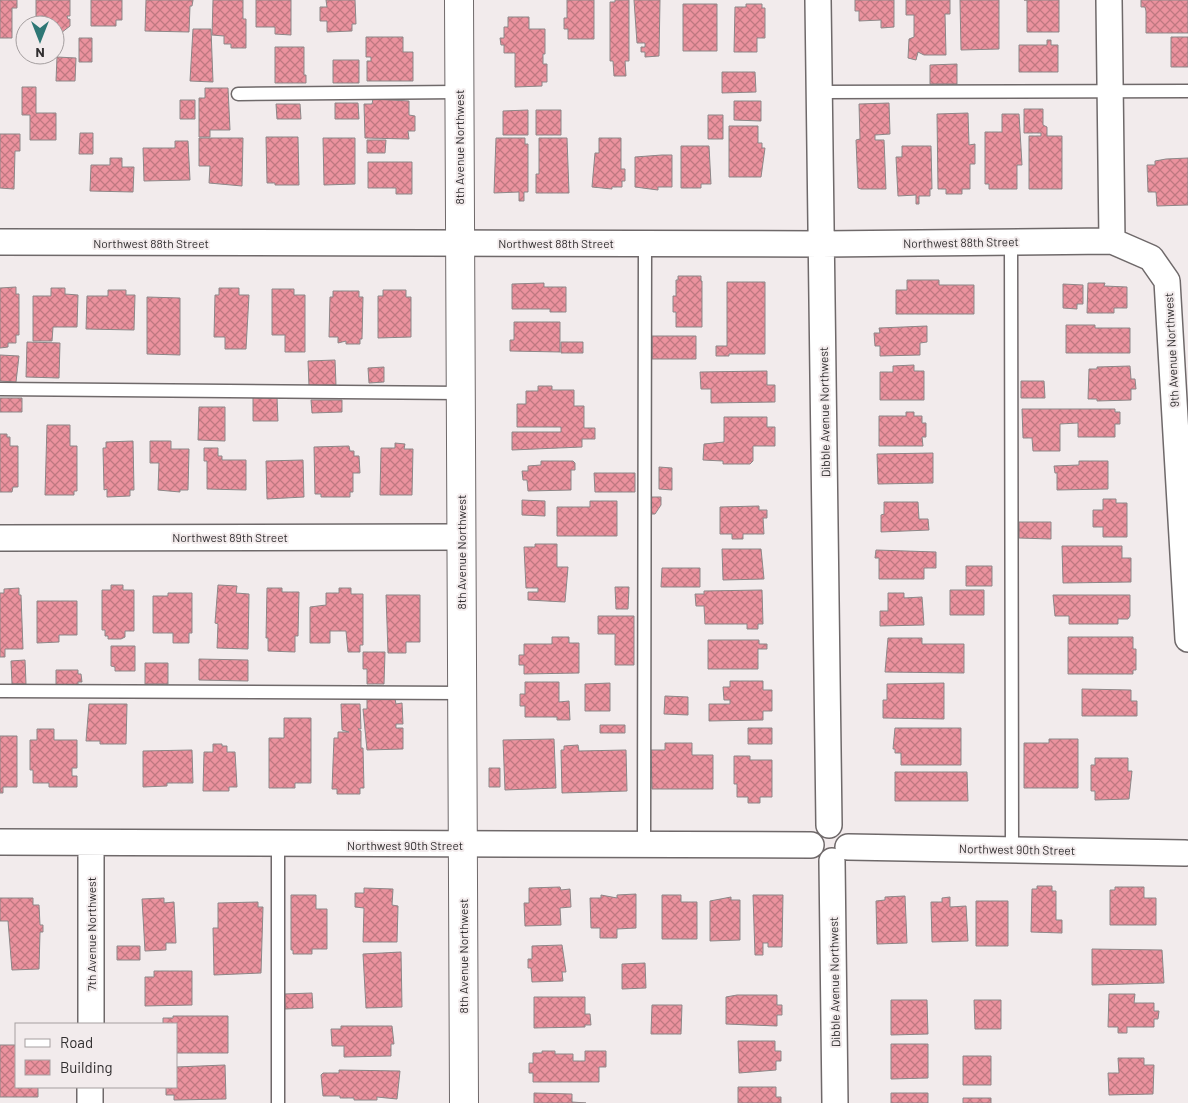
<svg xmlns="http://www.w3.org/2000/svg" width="1188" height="1103" font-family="Barlow,sans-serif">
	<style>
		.building { fill: url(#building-cross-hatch); stroke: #8d8788 }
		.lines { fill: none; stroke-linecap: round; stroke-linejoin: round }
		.lane-casing { stroke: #6f696a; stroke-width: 15 }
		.street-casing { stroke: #6f696a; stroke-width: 28 }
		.secondary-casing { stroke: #6f696a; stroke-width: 30 }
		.lane { stroke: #fff; stroke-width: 12 }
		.street { stroke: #fff; stroke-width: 25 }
		.secondary { stroke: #fff; stroke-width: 28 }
		.labels { text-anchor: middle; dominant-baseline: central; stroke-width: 4; stroke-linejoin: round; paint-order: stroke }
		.street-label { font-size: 12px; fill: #312e2f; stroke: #f2ebec }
	</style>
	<defs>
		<pattern id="building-cross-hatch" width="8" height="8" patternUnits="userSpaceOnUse" patternTransform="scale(1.25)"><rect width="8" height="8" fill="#eb929e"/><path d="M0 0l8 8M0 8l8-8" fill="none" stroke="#bf7881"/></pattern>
	</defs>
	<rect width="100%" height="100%" fill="#f2ebec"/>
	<path class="building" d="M0 0H17V8H12V38H0Z
		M36 0H70V16H67L68 19H70V26L61 33V44H55V25H43V16L36 17Z
		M91 0H122V20H116V26H91Z
		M146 0H193L192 6H190L189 32 145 31Z
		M213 0H243V19H246V48H231V44H224V36L212 35Z
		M256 0H291V35L275 34V27H256Z
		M326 0H355L356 24H352V31L327 32V21H320V7H327Z
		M567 0H594V39H568V29H564V18H567Z
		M615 0H629V61H625L626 76H614L613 61H610V2H615Z
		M634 0H660L659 56 645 57V52H641V47H645V43H637Z
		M855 0H894V27L881 28V20L859 21V11H855Z
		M906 0H950V14H945L946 55H924L918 52 916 60 908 58 909 39 914 37V15H906Z
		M960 0H999V49L961 50Z
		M1024 0H1059V32H1027V0Z
		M1141 0H1188V33H1146V11L1145 7H1141Z
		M683 4H717V51H683Z
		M746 4H762V8H765V38H757V52H734L735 7H746Z
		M508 17H529V29H545V54H543V64H547V82H542V86L515 87V53H504V45H501L500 38H504V27H508Z
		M193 29H211L213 82 190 81Z
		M366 37H403V52H413V81H367V61H371V57H366Z
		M1171 37H1188V67H1171Z
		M79 38H92V62H79Z
		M1047 40H1051V45H1058V72H1019V45H1047Z
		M275 47H304V75H306V83H275Z
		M57 57 76 58 75 81H56Z
		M333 60H359V83H333Z
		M957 64V84H930V65Z
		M722 72H755L756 92 722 93Z
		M22 87H36V113H56V140H30V115H22Z
		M205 88H228L230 130H210V137H199V98H205Z
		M373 99 409 101V115L415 116V131H408L409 139 365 138 364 104H372Z
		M180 100H195V119H180Z
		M734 101H761V121L734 120Z
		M335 103H358L359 119H335Z
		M889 103 890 134 875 135V140H884L886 189H861L858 188 856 140 860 139 859 104Z
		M276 104H300L301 119H277Z
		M1024 109H1043V125L1047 127V136H1062V189H1029V136H1041V133H1024Z
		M528 110V135H503V111Z
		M536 110H561V135H536Z
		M968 113 969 145 975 144V164H970V189H962V194H946V189H938L937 114Z
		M1002 114H1019L1022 165H1017V189H989V184H985V132H1002Z
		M708 115H723V139H708Z
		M729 126H758V143H762V148H765L761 177H729Z
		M80 133H93V154H79Z
		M0 134H20V151H15L14 189 0 188Z
		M266 137H298L299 185H275V183H267Z
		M199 138H243L242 186 209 183 210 166H199Z
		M323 138H355V184L324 185Z
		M496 138H525V144H528V192H524V201H519V192L494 193Z
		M539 138H567L569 193H536V174H539Z
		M599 138H621V169H625V181H622V187H612V189L592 187 595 153H599Z
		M367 140H386L385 153H367Z
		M175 141H188L190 180 144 181 143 148H175Z
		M681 146H709L711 184H701V188H681Z
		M902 146H931L932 189H930V196H919V204H916V195L898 196 896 157H902Z
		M662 155H672V187H658V190L635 187V157Z
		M110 158H122V167H134L133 192 90 191 91 165H110Z
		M1188 158V205L1157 206 1156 192H1148L1147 165H1155V161L1166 159Z
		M368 162H412V194H396V188H368Z
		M678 276H701V281H702V327H676V312H673V296H676V280H678Z
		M907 280H939V285H974V314H896V290H907Z
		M727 282H765V354H729V356H716V346H727Z
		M544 283V287H566V312H550V309H512V284Z
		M1088 283H1105L1104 286 1127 287V308H1114V313H1087Z
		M1063 284 1083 285V304H1077V309L1063 308Z
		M16 287V294H19V335H16V343H8V347L0 348V288Z
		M51 288H65V294L78 295 77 327H53L52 341H33V296H51Z
		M219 288H239V295H249L246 349H225V337H214L215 295H219Z
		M272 289H294V295H305V352H285V335H272Z
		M108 290H126V295H135L134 330 86 329 87 296H108Z
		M383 290H406V297H411V337L378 338V296H383Z
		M333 291H359V297H363L362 339H360V344H346V341L338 343V337H329L330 297H333Z
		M147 297 180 298V355L147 354Z
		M514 322H560V352L510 351V340H514Z
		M1066 325H1095V328H1130V353H1066Z
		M927 326V342L920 343V355L880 356V346H875L874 333H880L879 328Z
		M652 336H696V359H652Z
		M27 342 60 343 59 378 26 377Z
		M561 342H583V353H561Z
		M0 355 19 356 16 382 0 381Z
		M335 360 336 385 309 386 308 361Z
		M914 365V371H924V400H880V372H893V366Z
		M1130 366 1131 379H1135L1136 389H1131V400L1097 401V399H1088L1089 369H1097V367Z
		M384 367V382L369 383 368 368Z
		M767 371V385H775V402L711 403V389H701L700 372Z
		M1021 381H1044L1045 398H1021Z
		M538 386H552V390H574V406H584V428H595V439H582V447L512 450V432H561V427H517V404H526V391H538Z
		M253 397H277L278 421H253Z
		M0 398H22V412H0Z
		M311 400H342V412L312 413Z
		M199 407H225V441L198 440Z
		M1022 409H1115V412H1120V424H1115V437H1078V423L1060 424V451H1033L1032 438H1023Z
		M906 412H914V416H922V423H926V437H922L923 446H879V416H906Z
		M724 417H767V427H775V446H753V461L750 464H723V461L703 460 704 444 724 442Z
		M47 425H70V446H77V491H74V495H45Z
		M0 434H7V437H10V446H18V487H13L12 492H0Z
		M133 441 134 490H130V496L107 497V489L104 490 103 448H106V442Z
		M150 441H171V449H189L188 490H180V492L158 490 159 463H150Z
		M395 443 405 444 404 449H413L412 495H380L381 448H395Z
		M349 446 350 451H354V456H359L360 473H353V492H350V497H321V494H315L314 447Z
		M204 448H218V456H222V460H246V490L207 489V461H204Z
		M933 453V483L878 484 877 454Z
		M303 460 304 497 267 499 266 461Z
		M541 461H573L575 463V470H571V490L528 491 527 480H523L522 471H528V466L541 465Z
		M1079 461H1108V489L1057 490V473H1055L1054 466 1079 465Z
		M659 467 672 468V490L659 489Z
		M594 473H635V492H595Z
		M646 497H661V505L655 514H646Z
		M1103 499H1116V503H1127V537H1103V527H1093V510H1103Z
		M522 500 545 501V516L522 515Z
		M590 501H617V536H557V507H590Z
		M884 502H918L919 519H928L929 530 881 532V515L884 514Z
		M759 506V510H767V518H763L764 534H743V539H732V534H720V507Z
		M1019 522H1051V539L1019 538Z
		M535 544H557V567H568L565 602 528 600V592H538V588H526L524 547H535Z
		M1062 546H1122V558H1131V582L1063 583Z
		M722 549H761L764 579 723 580Z
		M876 550 936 552V568H924V579H879V558H875Z
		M966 566H992V586H966Z
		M662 568H700V587H661Z
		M111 585H123V590H134V631H125V637L121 639H108V636H105V630H102V590H111Z
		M218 585 237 586 236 593 249 594 248 649 217 648 218 624 215 623Z
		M615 587H629L628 609H616Z
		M19 588V595H21L23 649H5V657H0V593H4V589Z
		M267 588H282V592H299L298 636H295V652L268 651V638H266Z
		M339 588H351V594H363V645H360V652H348L346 631H330V643H310V607L326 605V593H339Z
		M762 590 763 624H758V629H747V624H705L704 606H696L695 594H704V591Z
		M950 590H984V615H950Z
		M168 593H192V633H189V643H173V633H153V596H168Z
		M888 593H904V598L922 597 924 625 880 626V611H888Z
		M386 595H420V642H406V653H388Z
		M1053 595H1130V616L1128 619H1118V624H1069V616H1055Z
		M37 601H77V635H59V642L37 643Z
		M598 616H634V665H615V634H598Z
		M552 637H569V643H579V673L524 674V665H519V655H524V644H552Z
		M1068 637H1133V649H1136V670H1133V674H1068Z
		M888 638H922V644H964V673L885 672Z
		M708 640H759V644H767V649H758V669H708Z
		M111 646H135V671H115V667L111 666Z
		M363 652H385L384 684H367V669H363Z
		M199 659 248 660V681L199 680Z
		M25 660 26 684H12L11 661Z
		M145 663H168V684H145Z
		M56 670H78V674H81L82 682H78V685H56Z
		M730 681H763V690H772V711H763V720L709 721V704H730V700H724L723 687H730Z
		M525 682H559V702L569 701 570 720H557V717H525V706H520V694H525Z
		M610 683V711H585V684Z
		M944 683V719L883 718V700H887V684Z
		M1082 689 1131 690V701H1137V716H1082Z
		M665 696 688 697V715L664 714Z
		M367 699H395L396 704 402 703 403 724H396V728H403V749L367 750 363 709H367Z
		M89 704H127L126 744H100V741H86Z
		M341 704H360L361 729H358L361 731V748H363L364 788H360V794H337V789H332L334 738H338V732H349L342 730Z
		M284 718H311V783H295V788H269V738H284Z
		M600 725H625V733H600Z
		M748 728H772V744H748Z
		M895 728H961V765H901V753H895V749H893Z
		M37 729H54V740H77V768H72V776H77V787H49V783H33V770H30V740H37Z
		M0 736H17V787H3V793H0Z
		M554 739 556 788 505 790 503 740Z
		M1049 739H1078V788H1024V743H1049Z
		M665 743H692V755H713V789H652L651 750H665Z
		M213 744H222V746H227V752H235L237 787H229V791H203L204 752H213Z
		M578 745 579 751 626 750 627 791 562 793 561 750H564V746Z
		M192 750 193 783H167V786L143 787V751Z
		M734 756H750V760H772V797H760V803H748V797H737V784H734Z
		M1095 758H1128V771H1132L1129 799 1095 800V791H1091V765H1095Z
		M489 768H500V787H489Z
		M895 772H967L968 801H895Z
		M1037 886H1052V891H1056V920H1062V933L1031 932 1032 889H1037Z
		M560 887 561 890 570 889 571 907 560 908 561 925 525 926 524 903H529V888Z
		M1115 887H1144V898H1156V925H1110V890H1115Z
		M364 888 393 889 392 905 398 906 397 942H363L364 908 355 907V893H364Z
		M636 894V928L617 929V938H600V928H591L590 898H601V895L617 898V895Z
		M291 895H316V909H327V949H312V954H293V950H291Z
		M662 895H681V902H697V939H662Z
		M753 895H783L782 947H768V943H763V955H755Z
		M905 896 907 943 877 944 876 901 885 900V897Z
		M731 897V900H740V940L710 941V901Z
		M950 897V907L966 906 968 941 932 942 931 902H942V898Z
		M0 898H33V905H39L40 925H43V932H40L39 969 12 970 8 921H0Z
		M164 898V903L174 902 176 943H166V950L145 951 142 899Z
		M976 901H1008V946H976Z
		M258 902V907H263L261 973 214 975 213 928H218V903Z
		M562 945 566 972H562L563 981 532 982 531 968H528V959H532V946Z
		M117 946H140V960H117Z
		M1092 949 1162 950 1164 983 1092 985Z
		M401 952 402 1007 366 1008 363 954Z
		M645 963 646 988 622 989V964Z
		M154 971H192V1005L145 1006V977H154Z
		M312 993 313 1008 285 1009 284 994Z
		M1109 994H1135L1134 1003H1154V1011H1159L1158 1019H1154V1027H1127V1033H1118V1027H1108Z
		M737 995H777V1005H782V1015H777V1026L726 1024V997Z
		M534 997H585V1014H590L591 1025H585V1027L534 1028Z
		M891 1000H927L928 1034 891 1035Z
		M974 1000H1001V1029H975Z
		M652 1005H682L681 1034H651Z
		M173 1016H228V1053H176V1024H163V1018H173Z
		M341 1026H392L394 1044H391V1056L344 1057V1046H332L331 1029H341Z
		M738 1041H775V1051H781V1061H776V1070L739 1073Z
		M891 1044H928V1078L891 1079Z
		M0 1045H16V1087H38V1097H0Z
		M542 1051H555V1054H573V1061H585V1051H606V1067H599V1082H533V1073H529V1063H533V1053H542Z
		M963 1056H991V1085H963Z
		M1118 1058H1144V1065H1154L1153 1094 1109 1095 1108 1073H1119Z
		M225 1065 226 1099 174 1100V1095H166V1087H176V1067Z
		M339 1070 400 1071 397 1099 377 1097V1100H354V1098H340V1096H323L321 1075 323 1073H339Z
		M738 1087H776V1097H781V1103H738Z
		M534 1093 572 1094V1102L586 1103H534Z
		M891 1093H928V1103H891Z
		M963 1098H991V1103H963Z"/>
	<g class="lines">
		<defs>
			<path id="lane" d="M819 92 1188 91
				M238 94 459 92
				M1011 242 1012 849
				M0 389 460 393
				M0 691 462 693
				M278 844V1103
				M644 844 645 244"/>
			<path id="street" d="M818 0 829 825
				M1109 0 1112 241 1151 258 1167 281 1188 639
				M0 242 822 244 1112 241
				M0 538 461 537
				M0 842 811 845
				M848 847 1185 853
				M832 861 835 1103
				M91 1024V843
				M90 1103V1087"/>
			<path id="secondary" d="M459 0 464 1103"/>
		</defs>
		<use href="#lane" class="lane-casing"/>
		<use href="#street" class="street-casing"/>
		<use href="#secondary" class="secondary-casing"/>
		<use href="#lane" class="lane"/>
		<use href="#street" class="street"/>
		<use href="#secondary" class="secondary"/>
	</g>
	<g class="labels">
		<g class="street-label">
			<text transform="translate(459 147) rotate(-90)">8th Avenue Northwest</text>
			<text transform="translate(961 242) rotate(-1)">Northwest 88th Street</text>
			<text x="151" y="243">Northwest 88th Street</text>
			<text x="556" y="243">Northwest 88th Street</text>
			<text transform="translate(1171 350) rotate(-93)">9th Avenue Northwest</text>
			<text transform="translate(824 412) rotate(-91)">Dibble Avenue Northwest</text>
			<text x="230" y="537">Northwest 89th Street</text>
			<text transform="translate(461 552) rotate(-90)">8th Avenue Northwest</text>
			<text x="405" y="845">Northwest 90th Street</text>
			<text transform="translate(1017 849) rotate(1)">Northwest 90th Street</text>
			<text transform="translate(91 934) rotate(-90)">7th Avenue Northwest</text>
			<text transform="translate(463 956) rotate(-90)">8th Avenue Northwest</text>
			<text transform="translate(834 982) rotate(-91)">Dibble Avenue Northwest</text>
		</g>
	</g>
	<rect x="15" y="1023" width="162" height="65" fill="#f2ebec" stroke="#a59fa0"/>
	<rect x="25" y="1039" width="25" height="8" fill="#ffffff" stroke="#a59fa0"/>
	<text x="60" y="1048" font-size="15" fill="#312e2f">Road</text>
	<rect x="25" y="1060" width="25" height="15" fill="url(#building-cross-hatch)" stroke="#a59fa0"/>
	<text x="60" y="1073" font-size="15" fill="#312e2f">Building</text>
	<g transform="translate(40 40) rotate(180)"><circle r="24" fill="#f2ebec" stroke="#a59fa0"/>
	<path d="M0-4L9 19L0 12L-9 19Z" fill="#2e7775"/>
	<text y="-8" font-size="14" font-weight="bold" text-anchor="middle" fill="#312e2f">N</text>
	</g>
</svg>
